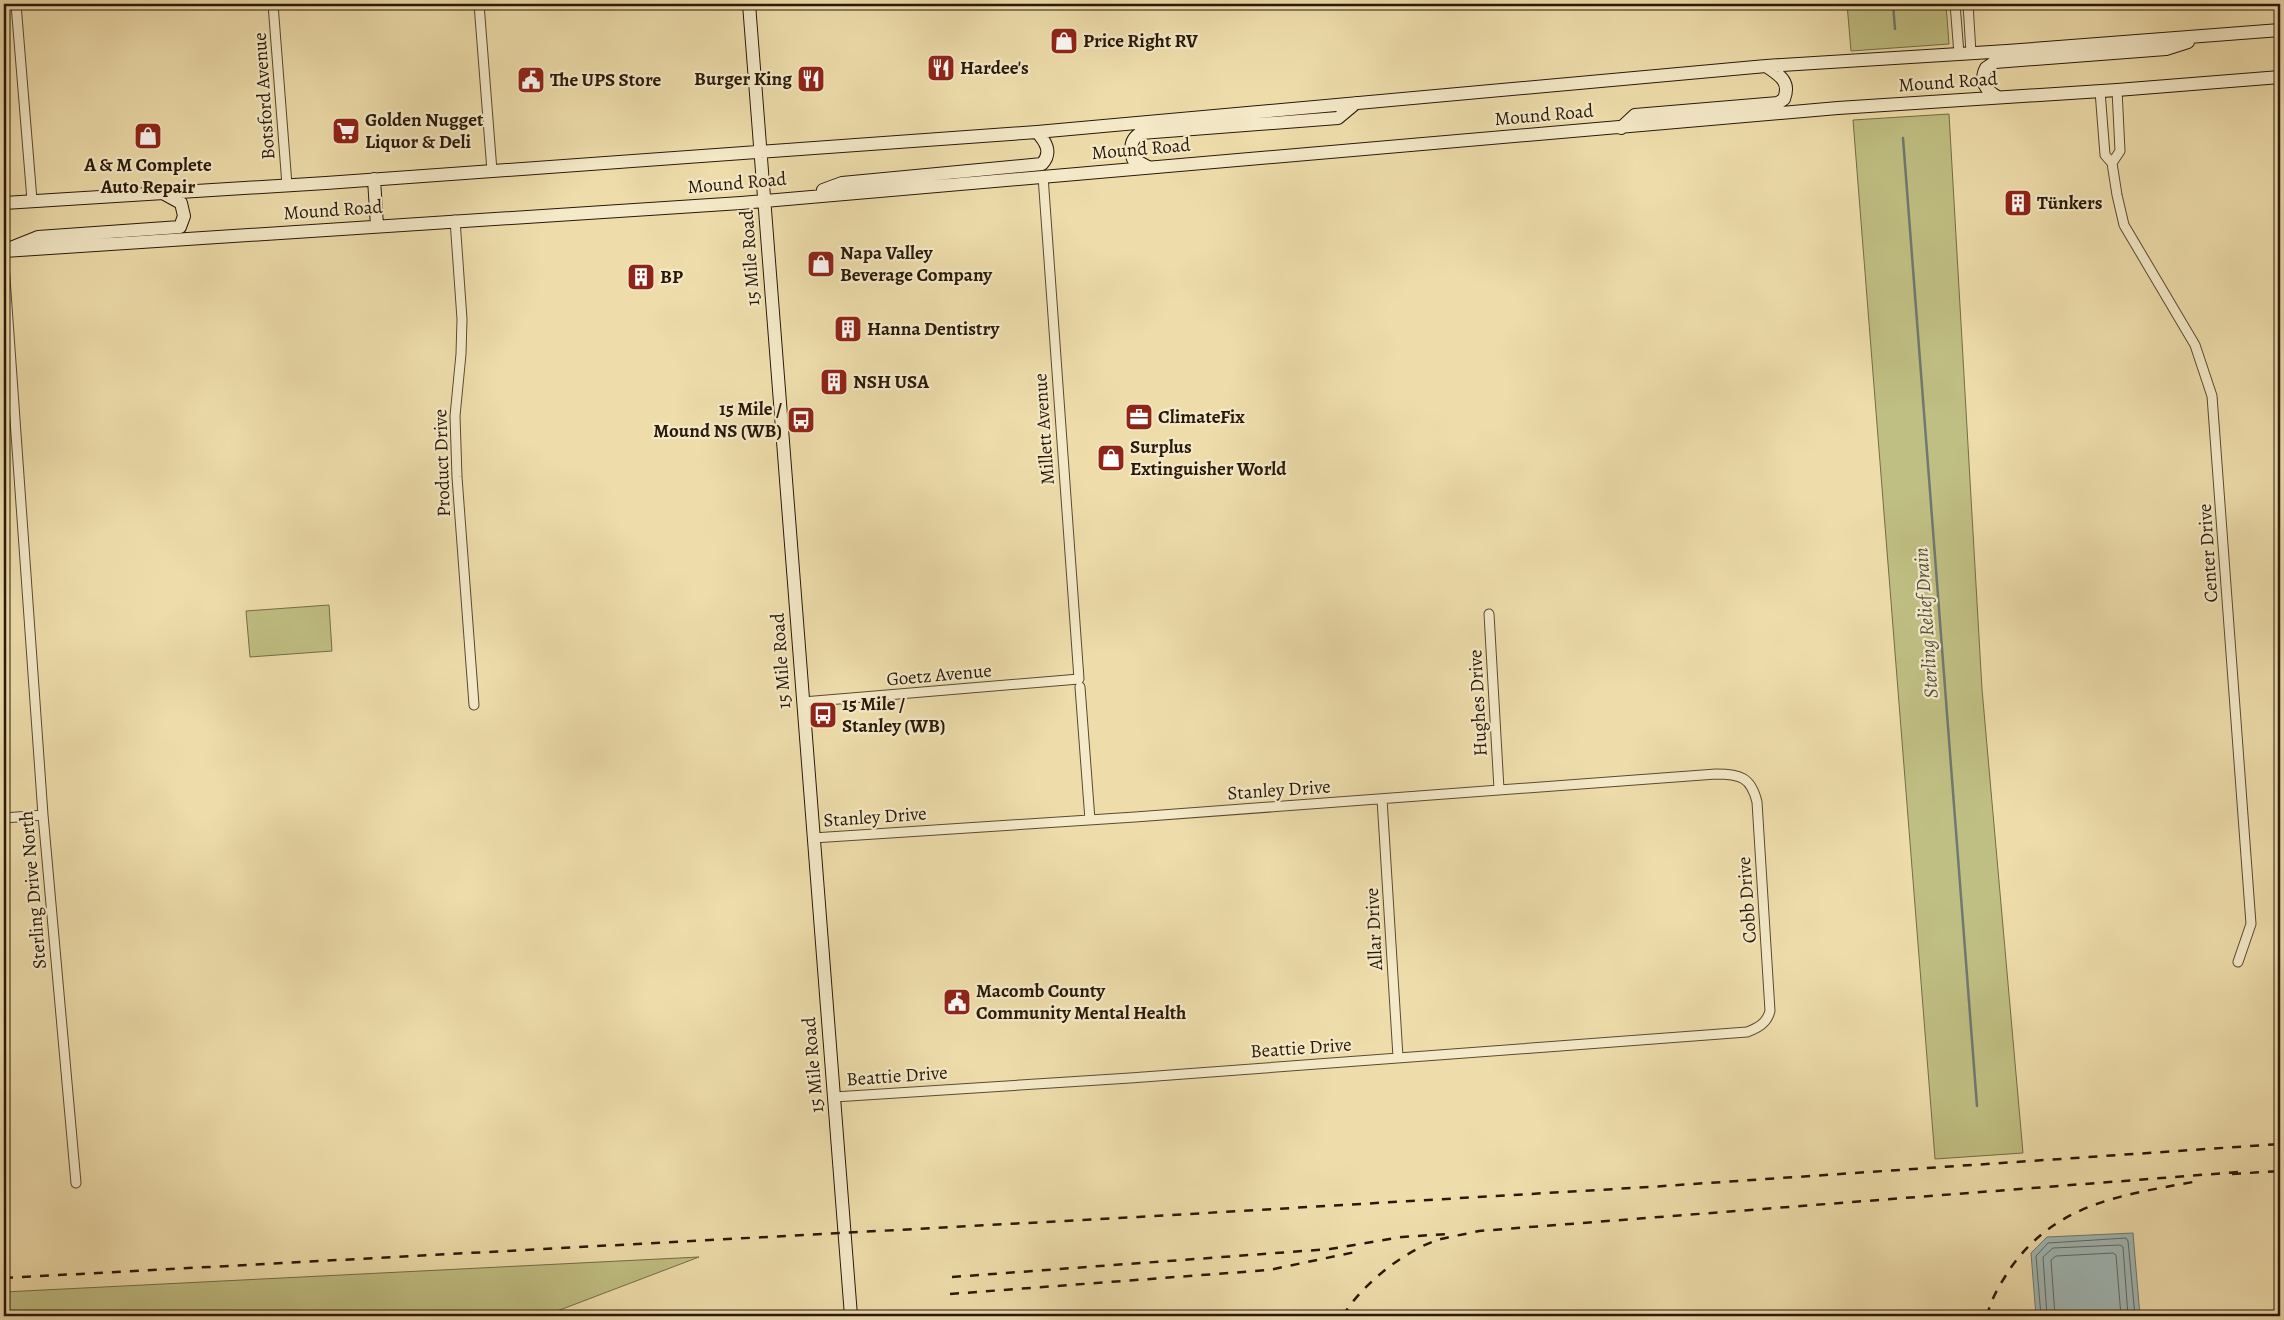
<svg xmlns="http://www.w3.org/2000/svg" width="2284" height="1320" font-family="Alegreya,serif">
	<style>
		.green { fill: #c0bf83; stroke: #746c46 }
		.water { fill: #a0b8b6; stroke: #707871 }
		.lines { fill: none; stroke-linecap: round; stroke-linejoin: round }
		.shore { stroke: #646860; stroke-width: 1 }
		.stream { stroke: #707871; stroke-width: 2.5 }
		.minor-casing { stroke: #5a4a32; stroke-width: 11 }
		.secondary-casing { stroke: #291909; stroke-width: 14 }
		.minor { stroke: #f4e9c8; stroke-width: 9 }
		.secondary { stroke: #f4e9c8; stroke-width: 12 }
		.rail { stroke: #291909; stroke-width: 2.5; stroke-dasharray: 9 9; stroke-linecap: butt }
		.labels { text-anchor: middle; dominant-baseline: central; stroke-width: 4.5; stroke-linejoin: round; paint-order: stroke }
		.poi-label { font-size: 19px; font-weight: bold; fill: #291909; stroke: #f4e9c8; text-anchor: start }
		.street-label { font-size: 19px; fill: #291909; stroke: #f4e9c8 }
		.water-label { font-size: 20px; font-style: italic; fill: #535146; stroke: #f4e9c8 }
	</style>
	<rect width="100%" height="100%" fill="#eeddab"/>
	<filter id="stains"><feTurbulence type="fractalNoise" baseFrequency=".004" numOctaves="4"/><feColorMatrix values="0 0 0 0 .2 0 0 0 0 .09 0 0 0 0 .02 0 0 0 .5 -.17"/></filter>
	<radialGradient id="worn" r=".72"><stop offset=".6" stop-color="#630" stop-opacity="0"/><stop offset="1" stop-color="#630" stop-opacity=".3"/></radialGradient>
	<path class="green" d="M1847 4H1946L1949 44 1851 51Z
		M1949 114 1982 689 2023 1153 1935 1159 1853 120Z
		M329 605 332 651 250 657 246 611Z
		M699 1257 544 1316H4V1292Z"/>
	<path class="water" d="M2133 1233 2140 1316H2036L2031 1253 2047 1237Z"/>
	<g class="lines">
		<path class="shore" d="M2041 1316 2036 1256 2048 1243 2126 1238 2128 1241 2135 1316
			M2047 1316 2043 1257 2053 1248 2120 1245 2123 1247 2128 1316
			M2055 1316 2051 1260 2056 1256 2113 1253 2116 1255 2121 1316"/>
		<path class="stream" d="M1893 4 1895 29
			M1903 138 1977 1106"/>
		<defs>
			<path id="minor" d="M16 4 32 200
				M273 4 287 185
				M479 4 492 171
				M1955 4 1959 54
				M1968 4 1971 53
				M2117 90 2120 151 2112 163 2117 195 2124 225 2195 345 2212 396 2251 924 2238 962
				M2100 91 2105 155 2112 163
				M455 220 462 319 461 354 455 416 457 477 474 705
				M4 264 43 815 76 1183
				M1489 614 1499 789
				M1080 687 1090 820
				M803 702 1079 679 1043 176
				M1382 799 1398 1057
				M4 818 43 815
				M813 838 1135 817 1716 774C1740 774 1751 777 1757 802L1770 1011C1767 1023 1758 1028 1747 1032L1130 1078 834 1097"/>
			<path id="secondary" d="M749 4 851 1316
				M1998 97C1986 91 1979 81 1986 68L1995 62 2166 49 2188 42
				M1621 128 1635 115 1778 103 1784 99C1791 81 1779 75 1766 66
				M1148 167 1133 159C1130 149 1130 139 1141 133L1338 118 1356 103
				M374 179 377 226
				M823 190 842 183 1042 164C1053 152 1045 141 1037 132
				M4 203 326 183 1037 132 1766 66 2007 51 2280 30
				M13 247 38 237 180 227 184 216 181 203 161 192
				M4 251 741 203 1838 108 2117 90 2280 77"/>
		</defs>
		<use href="#minor" class="minor-casing"/>
		<use href="#secondary" class="secondary-casing"/>
		<use href="#minor" class="minor"/>
		<use href="#secondary" class="secondary"/>
		<path class="rail" d="M2232 1174 2280 1171
			M952 1277 1330 1249 1402 1237 1447 1234
			M4 1278 1138 1217 1649 1187 2280 1144
			M950 1294 1269 1270 1360 1251
			M1343 1316C1361 1285 1406 1249 1441 1239 1453 1236 1466 1234 1479 1231L2239 1172
			M1987 1316C1991 1298 2002 1281 2012 1266 2058 1203 2122 1195 2193 1182"/>
	</g>
	<defs>
		<symbol id="shop-square" viewBox="-11 -11 22 22"><rect x="-9" y="-9" width="18" height="18" rx="4" fill="#8f2418" stroke="#f4e9c8"/><path d="M-5-2.5h2.3a2.7 3.5 0 0 1 5.4 0H5L5.5 6h-11ZM-1.5-2.5h3a1.5 2.3 0 0 0-3 0Z" fill="#fff"/></symbol>
		<symbol id="restaurant-square" viewBox="-11 -11 22 22"><rect x="-9" y="-9" width="18" height="18" rx="4" fill="#8f2418" stroke="#f4e9c8"/><path d="M-5-6h1v4h1v-4h1v4h1v-4h1v5L-1.5 .5V6h-2V.5L-5-1ZM5-6V6H3V1.5H1.5Q1.5-4 5-6Z" fill="#fff"/></symbol>
		<symbol id="civic-square" viewBox="-11 -11 22 22"><rect x="-9" y="-9" width="18" height="18" rx="4" fill="#8f2418" stroke="#f4e9c8"/><path d="M-.6-6.5H3V-4.5H.6V-3L4-1V1h2V6H-6V1h2V-1L-.6-3ZM-1.2 2.5V6h2.4V2.5Z" fill="#fff"/></symbol>
		<symbol id="supermarket-square" viewBox="-11 -11 22 22"><rect x="-9" y="-9" width="18" height="18" rx="4" fill="#8f2418" stroke="#f4e9c8"/><path d="M-6-5.5h2.5l.6 2H6L4.5 2H-2.5L-4.4-4H-6ZM-1.5 3.2a1.3 1.3 0 1 0 .1 0ZM3 3.2a1.3 1.3 0 1 0 .1 0Z" fill="#fff"/></symbol>
		<symbol id="building-square" viewBox="-11 -11 22 22"><rect x="-9" y="-9" width="18" height="18" rx="4" fill="#8f2418" stroke="#f4e9c8"/><path d="M-4-6H4V6H1V3H-1V6H-4ZM-2.5-4.3h1.7v1.8h-1.7ZM.8-4.3h1.7v1.8H.8ZM-2.5-1h1.7V.8h-1.7ZM.8-1h1.7V.8H.8Z" fill="#fff"/></symbol>
		<symbol id="office-square" viewBox="-11 -11 22 22"><rect x="-9" y="-9" width="18" height="18" rx="4" fill="#8f2418" stroke="#f4e9c8"/><path d="M-6-3h4V-5.5h4V-3h4V5H-6ZM-1-4.5V-3h2v-1.5ZM-6 0V1H6V0Z" fill="#fff"/></symbol>
		<symbol id="bus-square" viewBox="-11 -11 22 22"><rect x="-9" y="-9" width="18" height="18" rx="4" fill="#8f2418" stroke="#f4e9c8"/><path d="M-5-6H5V4H4V6H2V4H-2V6H-4V4H-5ZM-3.5-4V0h7V-4ZM-3.5 1.2v1.5H-2V1.2ZM2 1.2v1.5H3.5V1.2Z" fill="#fff"/></symbol>
	</defs>
	<g fill-rule="evenodd">
		<use href="#shop-square" x="1048" y="25" width="32" height="32"/>
		<use href="#restaurant-square" x="925" y="52" width="32" height="32"/>
		<use href="#restaurant-square" x="795" y="63" width="32" height="32"/>
		<use href="#civic-square" x="515" y="64" width="32" height="32"/>
		<use href="#supermarket-square" x="330" y="115" width="32" height="32"/>
		<use href="#shop-square" x="132" y="120" width="32" height="32"/>
		<use href="#building-square" x="2002" y="187" width="32" height="32"/>
		<use href="#shop-square" x="805" y="248" width="32" height="32"/>
		<use href="#building-square" x="625" y="261" width="32" height="32"/>
		<use href="#building-square" x="832" y="313" width="32" height="32"/>
		<use href="#building-square" x="818" y="366" width="32" height="32"/>
		<use href="#office-square" x="1123" y="401" width="32" height="32"/>
		<use href="#bus-square" x="785" y="404" width="32" height="32"/>
		<use href="#shop-square" x="1095" y="442" width="32" height="32"/>
		<use href="#bus-square" x="807" y="699" width="32" height="32"/>
		<use href="#civic-square" x="941" y="986" width="32" height="32"/>
	</g>
	<g class="labels">
		<g class="poi-label">
			<text x="1083" y="41">Price Right RV</text>
			<text x="960" y="68">Hardee's</text>
			<text x="792" y="79" text-anchor="end">Burger King</text>
			<text x="550" y="80">The UPS Store</text>
			<text x="365" y="120">Golden Nugget<tspan x="365" dy="22">Liquor &amp; Deli</tspan></text>
			<text x="148" y="165" text-anchor="middle">A &amp; M Complete<tspan x="148" dy="22">Auto Repair</tspan></text>
			<text x="2037" y="203">Tünkers</text>
			<text x="840" y="253">Napa Valley<tspan x="840" dy="22">Beverage Company</tspan></text>
			<text x="660" y="277">BP</text>
			<text x="867" y="329">Hanna Dentistry</text>
			<text x="853" y="382">NSH USA</text>
			<text x="782" y="409" text-anchor="end">15 Mile /<tspan x="782" dy="22">Mound NS (WB)</tspan></text>
			<text x="1158" y="417">ClimateFix</text>
			<text x="1130" y="447">Surplus<tspan x="1130" dy="22">Extinguisher World</tspan></text>
			<text x="842" y="704">15 Mile /<tspan x="842" dy="22">Stanley (WB)</tspan></text>
			<text x="976" y="991">Macomb County<tspan x="976" dy="22">Community Mental Health</tspan></text>
		</g>
		<g class="street-label">
			<text transform="translate(1948 82) rotate(-4)">Mound Road</text>
			<text transform="translate(264 96) rotate(-94)">Botsford Avenue</text>
			<text transform="translate(1544 115) rotate(-5)">Mound Road</text>
			<text transform="translate(1141 149) rotate(-5)">Mound Road</text>
			<text transform="translate(737 183) rotate(-5)">Mound Road</text>
			<text transform="translate(333 210) rotate(-4)">Mound Road</text>
			<text transform="translate(750 258) rotate(-94)">15 Mile Road</text>
			<text transform="translate(1044 429) rotate(-94)">Millett Avenue</text>
			<text transform="translate(442 463) rotate(-92)">Product Drive</text>
			<text transform="translate(2208 553) rotate(-94)">Center Drive</text>
			<text transform="translate(781 661) rotate(-94)">15 Mile Road</text>
			<text transform="translate(939 675) rotate(-5)">Goetz Avenue</text>
			<text transform="translate(1478 703) rotate(-93)">Hughes Drive</text>
			<text transform="translate(1279 790) rotate(-4)">Stanley Drive</text>
			<text transform="translate(875 817) rotate(-4)">Stanley Drive</text>
			<text transform="translate(33 890) rotate(-95)">Sterling Drive North</text>
			<text transform="translate(1747 900) rotate(-94)">Cobb Drive</text>
			<text transform="translate(1374 929) rotate(-93)">Allar Drive</text>
			<text transform="translate(1301 1048) rotate(-4)">Beattie Drive</text>
			<text transform="translate(813 1065) rotate(-95)">15 Mile Road</text>
			<text transform="translate(897 1076) rotate(-4)">Beattie Drive</text>
		</g>
		<g class="water-label">
			<text transform="translate(1926 623) rotate(-94)">Sterling Relief Drain</text>
		</g>
	</g>
	<rect width="2284" height="1320" fill="none" stroke="#eeddab" stroke-width="20"/>
	<rect x="5" y="5" width="2274" height="1310" fill="none" stroke="#291909" stroke-width="2.5"/>
	<rect x="10" y="10" width="2264" height="1300" fill="none" stroke="#291909"/>
	<rect width="100%" height="100%" filter="url(#stains)"/>
	<rect width="100%" height="100%" fill="url(#worn)"/>
</svg>
